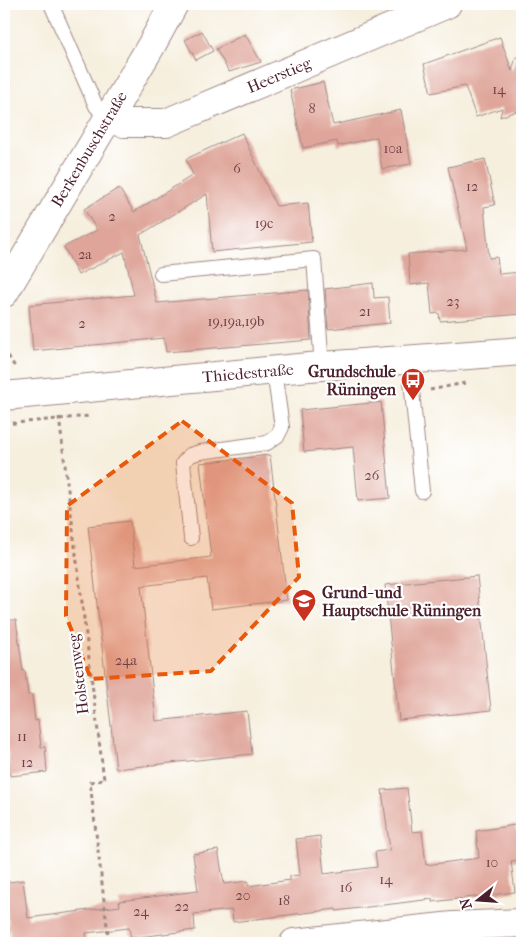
<svg xmlns="http://www.w3.org/2000/svg" width="526" height="947" font-family="'IM FELL French Canon',serif">
	<style>
		.building { fill: #dfa59a }
		.lines { fill: none; stroke-linecap: round; stroke-linejoin: round }
		.service-casing { stroke: #a08784; stroke-width: 16 }
		.minor-casing { stroke: #a08784; stroke-width: 30 }
		.tertiary-casing { stroke: #a08784; stroke-width: 30 }
		.path { stroke: #a08784; stroke-width: 3; stroke-dasharray: 4 4; stroke-linecap: butt }
		.service { stroke: #fff; stroke-width: 14 }
		.minor { stroke: #fff; stroke-width: 28 }
		.tertiary { stroke: #fff; stroke-width: 28 }
		.marked { fill: #e8590c; fill-opacity: 0.2; stroke: #e8590c; stroke-width: 4; stroke-dasharray: 10 6; stroke-linejoin: round }
		.labels { text-anchor: middle; dominant-baseline: central; stroke-width: 4.5; stroke-linejoin: round; paint-order: stroke }
		.number-label { font-size: 14px; fill: #6f4047 }
		.street-label { font-size: 16px; fill: #4a1f2b; stroke: #fff }
		.poi-label { font-size: 16px; font-weight: bold; fill: #4a1f2b; stroke: #fff; text-anchor: end }
	</style>
	<rect width="100%" height="100%" fill="#fff"/>
	<filter id="ink" filterUnits="userSpaceOnUse"><feTurbulence type="fractalNoise" baseFrequency=".02" numOctaves="2"/><feDisplacementMap in="SourceGraphic" scale="10" xChannelSelector="R" yChannelSelector="G"/><feConvolveMatrix kernelMatrix="1 2 1 2 8 2 1 2 1" color-interpolation-filters="sRGB"/></filter>
	<filter id="wash" filterUnits="userSpaceOnUse"><feTurbulence type="fractalNoise" baseFrequency=".0096" numOctaves="4" result="noise"/><feDisplacementMap in="SourceGraphic" scale="20" xChannelSelector="R" yChannelSelector="G"/><feGaussianBlur stdDeviation="1.12" result="paint"/><feColorMatrix in="noise" values="0 0 0 0 0 0 0 0 0 0 0 0 0 0 0 0 0 1.4 0 .05"/><feComposite in="paint" operator="in"/></filter>
	<g filter="url(#wash)">
		<rect width="100%" height="100%" fill="#f6efde"/>
		<g id="blocks">
			<path class="building" d="M202 31 213 51 196 60 185 40Z
				M245 34 261 62 229 72 216 49Z
				M500 37 512 71 516 57 522 58V109L500 117 502 108 476 117 465 86 431 93 424 64Z
				M323 82 333 125 401 110 411 164 382 169 377 137 338 146 337 141 303 148 290 90Z
				M242 133 276 206 308 203 312 242 212 252 207 194 140 235 157 303 308 290 311 340 166 352 164 338 33 351 29 305 134 295 124 252 78 275 64 247 97 230 84 209 119 188 134 212 193 175 186 159Z
				M485 159 495 205 484 207 489 258 497 257 499 274 522 272V314L440 321 439 313 432 314 429 283 410 285 408 254 467 249 448 167Z
				M373 283 374 298 388 297 390 323 328 329 325 289Z
				M381 402 390 498 358 501 353 447 304 452 300 410Z
				M270 455 287 600 211 609 207 578 141 586 156 721 247 711 252 754 116 769 88 526 130 521 135 566 211 557 200 463Z
				M477 576 491 710 399 720 385 585Z
				M4 620H16L23 671H25L28 695H32L35 721 38 720 41 747H45L47 772 10 776 8 751H4Z
				M407 788 412 832 422 831 426 865 479 858 476 831 515 825 516 830 522 829V860L511 861 515 892 432 902V899L336 911V909L233 922 232 910 194 914 195 930 131 938 129 928 86 933 87 943H11L4 883 23 880 28 918 120 906 119 901 198 891 193 854 218 850 224 884 248 881V886L290 880V876L300 875 296 839 320 836 324 874 377 867 375 852 390 850 382 790Z"/>
		</g>
	</g>
	<g filter="url(#ink)">
		<use href="#blocks" fill-opacity="0" stroke="#a08784" stroke-width="1"/>
		<g class="lines">
			<defs>
				<path id="service" d="M51 4 96 106 107 119
					M161 274 314 259 322 367
					M409 361 422 491
					M191 538 183 463 190 455 200 452 267 443 278 435 282 427 274 371"/>
				<path id="minor" d="M107 119 124 123H166L447 4
					M294 943 453 926 522 923"/>
				<path id="tertiary" d="M4 293 151 46 174 4
					M4 396 309 367 522 351"/>
			</defs>
			<use href="#service" class="service-casing"/>
			<use href="#minor" class="minor-casing"/>
			<use href="#tertiary" class="tertiary-casing"/>
			<path class="path" d="M4 343 7 319
				M4 349 15 367
				M368 390 394 392
				M430 390 465 383
				M59 417 104 780 90 782 109 943
				M4 424 90 416"/>
			<use href="#service" class="service"/>
			<use href="#minor" class="minor"/>
			<use href="#tertiary" class="tertiary"/>
		</g>
	</g>
	<path class="marked" d="M182 421 292 503 299 577 211 671 91 679 66 616 67 506Z"/>
	<defs>
		<symbol id="bus-pin" viewBox="-11 -11 22 30"><path d="M0 17L-7.5 6A9.5 9.5 0 1 1 7.5 6Z" fill="#c8321e" stroke="#fff"/><path d="M-5-6H5V4H4V6H2V4H-2V6H-4V4H-5ZM-3.5-4V0h7V-4ZM-3.5 1.2v1.5H-2V1.2ZM2 1.2v1.5H3.5V1.2Z" fill="#fff"/></symbol>
		<symbol id="school-pin" viewBox="-11 -11 22 30"><path d="M0 17L-7.5 6A9.5 9.5 0 1 1 7.5 6Z" fill="#c8321e" stroke="#fff"/><path d="M0-5L7-2L0 1L-7-2ZM-4 1L0 2.5L4 1V4Q0 6-4 4Z" fill="#fff"/></symbol>
	</defs>
	<g fill-rule="evenodd">
		<use href="#bus-pin" x="399" y="366" width="28" height="38"/>
		<use href="#school-pin" x="290" y="587" width="28" height="38"/>
	</g>
	<g class="labels">
		<g class="number-label">
			<text x="499" y="89">14</text>
			<text x="312" y="108">8</text>
			<text x="393" y="148">10a</text>
			<text x="237" y="168">6</text>
			<text x="472" y="186">12</text>
			<text x="112" y="216">2</text>
			<text x="264" y="223">19c</text>
			<text x="85" y="254">2a</text>
			<text x="453" y="301">23</text>
			<text x="365" y="311">21</text>
			<text x="236" y="321">19,19a,19b</text>
			<text x="82" y="323">2</text>
			<text x="372" y="475">26</text>
			<text x="126" y="660">24a</text>
			<text x="22" y="736">11</text>
			<text x="27" y="762">12</text>
			<text x="492" y="862">10</text>
			<text x="386" y="879">14</text>
			<text x="346" y="887">16</text>
			<text x="243" y="895">20</text>
			<text x="284" y="900">18</text>
			<text x="182" y="906">22</text>
			<text x="141" y="911">24</text>
		</g>
		<g class="street-label">
			<text transform="translate(279 75) rotate(-23)">Heerstieg</text>
			<text transform="translate(89 149) rotate(-59)">Berkenbuschstraße</text>
			<text transform="translate(248 373) rotate(-5)">Thiedestraße</text>
			<text transform="translate(78 674) rotate(-97)">Holstenweg</text>
		</g>
		<g class="poi-label">
			<text x="396" y="371">Grundschule<tspan x="396" dy="18">Rüningen</tspan></text>
			<text x="322" y="592" text-anchor="start">Grund- und<tspan x="322" dy="18">Hauptschule Rüningen</tspan></text>
		</g>
	</g>
	<rect width="526" height="947" fill="none" stroke="#fff" stroke-width="20"/>
	<g transform="translate(478 900) rotate(253)" stroke="#ffffff" stroke-width="4" paint-order="stroke">
	<path d="M0-4L9 19L0 12L-9 19Z" fill="#4a1f2b"/>
	<text y="-8" font-size="14" font-weight="bold" text-anchor="middle" fill="#4a1f2b">N</text>
	</g>
</svg>
